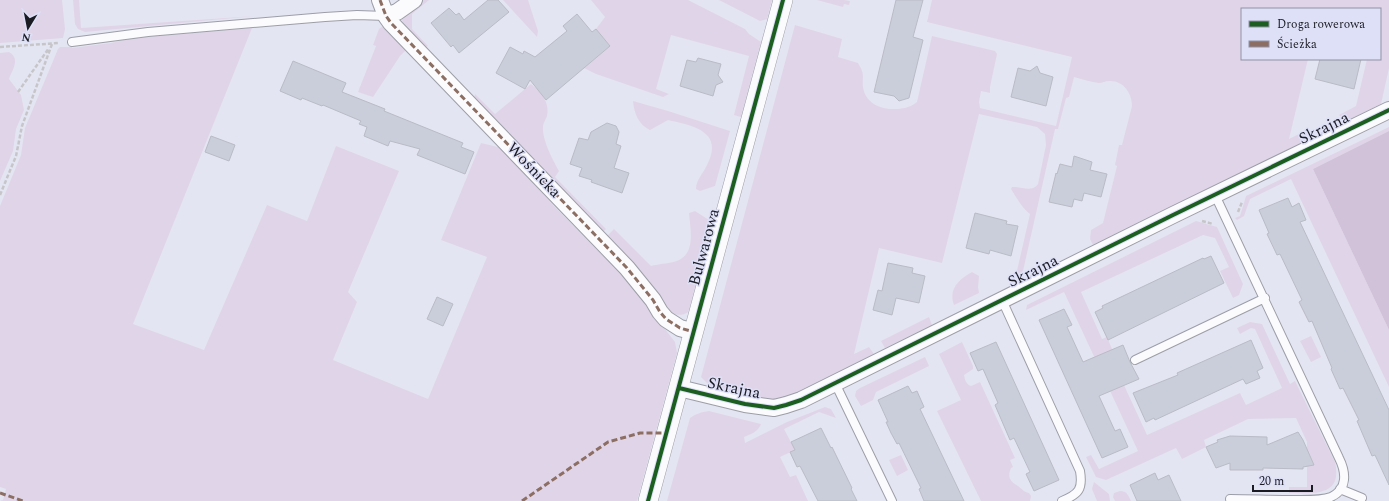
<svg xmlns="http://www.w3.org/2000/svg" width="1389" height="501" font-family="Spectral,serif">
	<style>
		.green { fill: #e0d5e8 }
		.forest { fill: #d1c1d9 }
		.building { fill: #cacedb; stroke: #b9bcc5 }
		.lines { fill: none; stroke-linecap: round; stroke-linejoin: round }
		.service-casing { stroke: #9c9ea7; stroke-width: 10 }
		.minor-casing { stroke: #9c9ea7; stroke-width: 18 }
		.tertiary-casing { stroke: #9c9ea7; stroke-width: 20 }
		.path { stroke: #c6c6ca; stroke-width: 2.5; stroke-dasharray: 4 2; stroke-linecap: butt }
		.service { stroke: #fbfbfd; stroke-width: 8 }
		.minor { stroke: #fbfbfd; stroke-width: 16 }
		.tertiary { stroke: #fbfbfd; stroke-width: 19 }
		.quiet { stroke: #8d6e63; stroke-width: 3; stroke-dasharray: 6 3; stroke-linecap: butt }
		.cycleway-casing { stroke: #dee0f8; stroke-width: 6 }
		.cycleway { stroke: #1b5e20; stroke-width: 4 }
		.labels { text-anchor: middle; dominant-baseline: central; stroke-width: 3; stroke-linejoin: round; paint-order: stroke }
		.street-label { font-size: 16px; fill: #1a1b23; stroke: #dee0f8 }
	</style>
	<rect width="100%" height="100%" fill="#e4e5f2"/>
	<path class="green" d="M0 0H62L65 29 63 38 0 43Z
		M73 0H79L81 28 255 16 85 32 78 29 75 24Z
		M423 0H429L412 14V29L428 46 424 48 404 25 402 20 405 14Z
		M503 0H528L538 31 537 37Z
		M591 0H688L745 29 749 34 761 42 741 117 734 115 749 56 671 35 656 89 669 94 663 97 596 74 584 68 610 46 596 29 605 17Z
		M719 0H772L767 19 760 21Z
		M817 0H844L850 1 849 5 844 4 843 7Z
		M932 0H1389V68L1381 104 1346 121 1339 115 1356 106 1367 59H1380V9H1242V59H1308L1289 139 1309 129 1307 140 1093 245 1090 239 1091 230 1103 223 1117 166 1115 165 1119 145H1122L1132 106C1132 93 1123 80 1109 81 1105 81 1103 83 1099 83 1091 82 1082 79 1074 77L1069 97 1066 98 1058 129H1055L1023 271 1016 275 1030 214C1021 207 1017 198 1011 189L1012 187C1021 186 1032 193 1038 184L1046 145 1045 134 1037 127 979 114 942 263 879 248 854 354 869 347 874 354 794 394 783 398 772 400 753 398 709 385 701 377 795 25 842 39 838 57 858 63C859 65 861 68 862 71 864 76 862 82 863 87 865 102 879 109 893 109 903 109 909 108 917 102L932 36 991 50 995 51 997 54 990 87V93L981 91 979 102 980 108 1056 126 1072 57 927 22Z
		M383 26 406 50 400 56 373 97 358 92 376 46 373 45 379 29Z
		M252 28 133 324 204 350 267 205 307 221 336 146 399 171 348 292 357 302 333 360 428 399 487 257 441 240 481 143 502 148 554 206 627 280 675 342 677 353 637 501H0L3 500 6 489 0 487V206L21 155 25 128 58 49 60 47H72V48L111 43 133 38Z
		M9 52C21 59 12 70 9 79L21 95 24 110 16 129 13 151 0 181V53Z
		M531 84C541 92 550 102 547 116 546 119 543 123 543 127 542 140 553 160 559 171L555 177 606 229 603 232 474 99 475 94 495 114Z
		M633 101 668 111 730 131 715 186 700 191 696 189C696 180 702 175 706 167 725 132 695 126 668 120L650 130C639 125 634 114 633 101Z
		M1389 127V131L1313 169 1389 330V387L1291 179 1250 199 1244 216 1237 220 1235 218 1240 216 1246 196Z
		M695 211 712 222 689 310 687 313C678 317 673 314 665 308L607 236 614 229 651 266C657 264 674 263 679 260 696 252 690 227 689 213Z
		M1196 221 1217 227 1243 284 1239 295 1233 298 1220 271 1229 267 1215 238 1203 235 1081 292 1102 339 1107 337 1114 354 1123 383 1147 435 1240 393 1246 405 1282 388 1255 329 1251 328 1240 334 1237 328 1250 322 1262 324 1290 384 1295 381 1335 462C1343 497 1313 493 1289 493V487H1307V442L1296 418 1248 419 1204 440 1206 447 1182 459 1176 448 1106 480 1096 477 1086 457 1091 455 1099 469 1138 451 1064 292 1026 310 1027 305Z
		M972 272 979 276 978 287 979 293 954 305C948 289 959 279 972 272Z
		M929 317 932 325 885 348 881 341Z
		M1311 336 1321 357 1311 362 1300 341Z
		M962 342 973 366V369L964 375C965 380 966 384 971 386L980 382 1015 458 1010 460 1013 467 1011 468C1007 477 1010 481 1018 486 1022 489 1024 492 1029 493L1031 496 1030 501H981L937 411 961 400 939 354Z
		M925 357 929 366 876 392 873 400 861 406 855 396 856 391 860 388Z
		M825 407 831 409 836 418 819 412 784 429 795 450 780 457 790 477 796 475 808 501H667L690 418C696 414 701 412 709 411L761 424C758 432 751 434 744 437L745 443 787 422Z
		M901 455 908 470 897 476 889 460Z
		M1094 482 1109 494 1110 501H1097L1092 489Z
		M1120 491C1127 491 1128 495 1131 501H1115L1113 497 1114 493Z"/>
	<path class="forest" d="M1389 131V330L1313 169Z"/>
	<path class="building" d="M488 0H498L509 12 459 53 453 45 451 47 431 23 449 8 456 15 459 13 464 20Z
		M896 0H923L913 37 923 40 909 98 899 101 894 96 874 92Z
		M577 14 592 32 596 29 610 46 546 100 530 80 525 89 496 73 510 47 523 54 524 51 535 57 567 31 563 26Z
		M698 58 721 64 718 75 723 82 716 85 713 96 680 86 687 60 696 62Z
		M1320 59H1361L1354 89 1315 79Z
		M293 61 346 83 342 92 385 109 384 111 463 143 461 147 474 152 465 174 417 155 420 149 390 141 388 146 364 136 367 127 359 124 361 121 323 105 322 106 302 98 301 100 280 91Z
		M1037 66 1040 73 1053 77 1046 106 1011 97 1018 68 1030 71Z
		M607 123 616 126 619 132 616 144 621 146 614 168 629 173 622 193 591 182 592 180 579 176 582 168 570 164 579 138 588 140 591 132Z
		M211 136 235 145 229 161 205 152Z
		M1074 156 1092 162 1090 170 1107 174 1101 197 1084 193 1082 201 1074 199 1072 207 1049 202 1056 173 1057 174 1060 164 1072 167Z
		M1288 198 1292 207 1299 203 1306 220 1300 222 1389 410V485L1375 455 1372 456 1357 421 1359 420 1343 388 1340 389 1331 369 1332 368 1312 321 1309 322 1299 302 1302 300 1280 254 1277 255 1267 234 1269 233 1259 210Z
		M975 213 1007 221 1006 224 1018 226 1011 256 990 250 989 254 966 248Z
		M1211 256 1224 283 1108 340 1095 312 1103 308 1102 306 1203 258 1204 259Z
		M888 263 913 268 912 273 925 276 919 303 896 298 892 315 873 310 878 290 882 291Z
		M437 297 453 304 443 326 427 319Z
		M1064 309 1072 325 1067 327 1083 362 1123 345 1130 362 1139 379 1099 396 1115 431 1120 429 1128 447 1102 458 1039 320Z
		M1251 340 1263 368 1257 371 1260 378 1246 384 1243 379 1155 420 1154 418 1146 422 1133 393 1178 375 1177 373Z
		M996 342 1059 480 1034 491 1026 474 1030 472 1014 438 1010 440 995 405 998 403 983 369 978 371 970 353Z
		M908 386 912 393 917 391 924 407 920 409 964 501H924L919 489 921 488 899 443 897 444 891 433 886 422H888L878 400Z
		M821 428 831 448 832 447 852 488 851 489 857 501H818L800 466 797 467 790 452 795 450 791 442Z
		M1298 432 1303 440 1314 465 1303 467V469L1263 468V470H1230V463L1216 468 1206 447 1218 442 1217 440 1230 436 1267 437V445Z
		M1155 473 1158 480 1169 475 1181 501H1137L1130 485Z"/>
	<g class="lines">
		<defs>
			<path id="service" d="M72 42 148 32 325 17 357 15 386 16
				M1215 195 1339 458C1346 472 1348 489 1331 497 1320 501 1303 500 1291 500 1271 500 1250 499 1230 499
				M1002 300 1080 471C1083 489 1079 494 1062 501
				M1135 360 1265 298
				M835 383 892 501
				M1340 489 1362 498"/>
			<path id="minor" d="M380 0 386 16 391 23 627 268 653 300 660 312 666 319 680 328 694 332
				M386 16 397 12 414 0
				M679 388 745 404 774 408 786 405 801 400 1173 215 1389 110"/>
			<path id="tertiary" d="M648 501 783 0"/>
		</defs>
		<use href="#service" class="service-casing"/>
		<use href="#minor" class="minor-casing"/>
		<use href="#tertiary" class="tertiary-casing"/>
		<path class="path" d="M0 47 59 43
			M18 92 49 48
			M0 195 16 156 22 126 52 44
			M1238 212 1242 202
			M1202 221 1213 224"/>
		<use href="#service" class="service"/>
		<use href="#minor" class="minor"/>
		<use href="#tertiary" class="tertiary"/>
		<path class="quiet" d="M380 0 386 16 391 23 627 268 653 300 660 312 666 319 680 328 694 332
			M0 493 23 501
			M522 501 608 442 640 433H666"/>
		<defs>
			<path id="cycleway" d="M679 388 745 404 774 408 786 405 801 400 1173 215 1389 110
				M648 501 783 0"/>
		</defs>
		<use href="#cycleway" class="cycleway-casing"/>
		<use href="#cycleway" class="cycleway"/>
	</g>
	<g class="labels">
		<g class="street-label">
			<text transform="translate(1324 128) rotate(-26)">Skrajna</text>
			<text transform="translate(534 170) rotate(46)">Wośnicka</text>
			<text transform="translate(704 247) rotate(-75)">Bulwarowa</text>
			<text transform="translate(1033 271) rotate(-26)">Skrajna</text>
			<text transform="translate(734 388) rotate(12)">Skrajna</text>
		</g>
	</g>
	<rect x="1241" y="8" width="140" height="52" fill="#dee0f8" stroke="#9091a3"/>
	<rect x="1249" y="21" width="20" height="6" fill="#1b5e20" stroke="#9091a3"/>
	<text x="1277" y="28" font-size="12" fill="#1a1b23">Droga rowerowa</text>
	<rect x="1249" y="41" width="20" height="6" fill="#8d6e63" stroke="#9091a3"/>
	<text x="1277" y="48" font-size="12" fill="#1a1b23">Ścieżka</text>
	<g transform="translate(28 28) rotate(190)" stroke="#dee0f8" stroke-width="3" paint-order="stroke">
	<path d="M0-3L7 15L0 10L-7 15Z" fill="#1a1b23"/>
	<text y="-6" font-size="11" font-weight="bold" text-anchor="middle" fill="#1a1b23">N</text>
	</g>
	<path d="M1253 485v6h59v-6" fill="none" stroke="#1a1b23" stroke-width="2"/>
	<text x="1259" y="485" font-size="12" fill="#1a1b23" stroke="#dee0f8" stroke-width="3" paint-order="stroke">20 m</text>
</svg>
